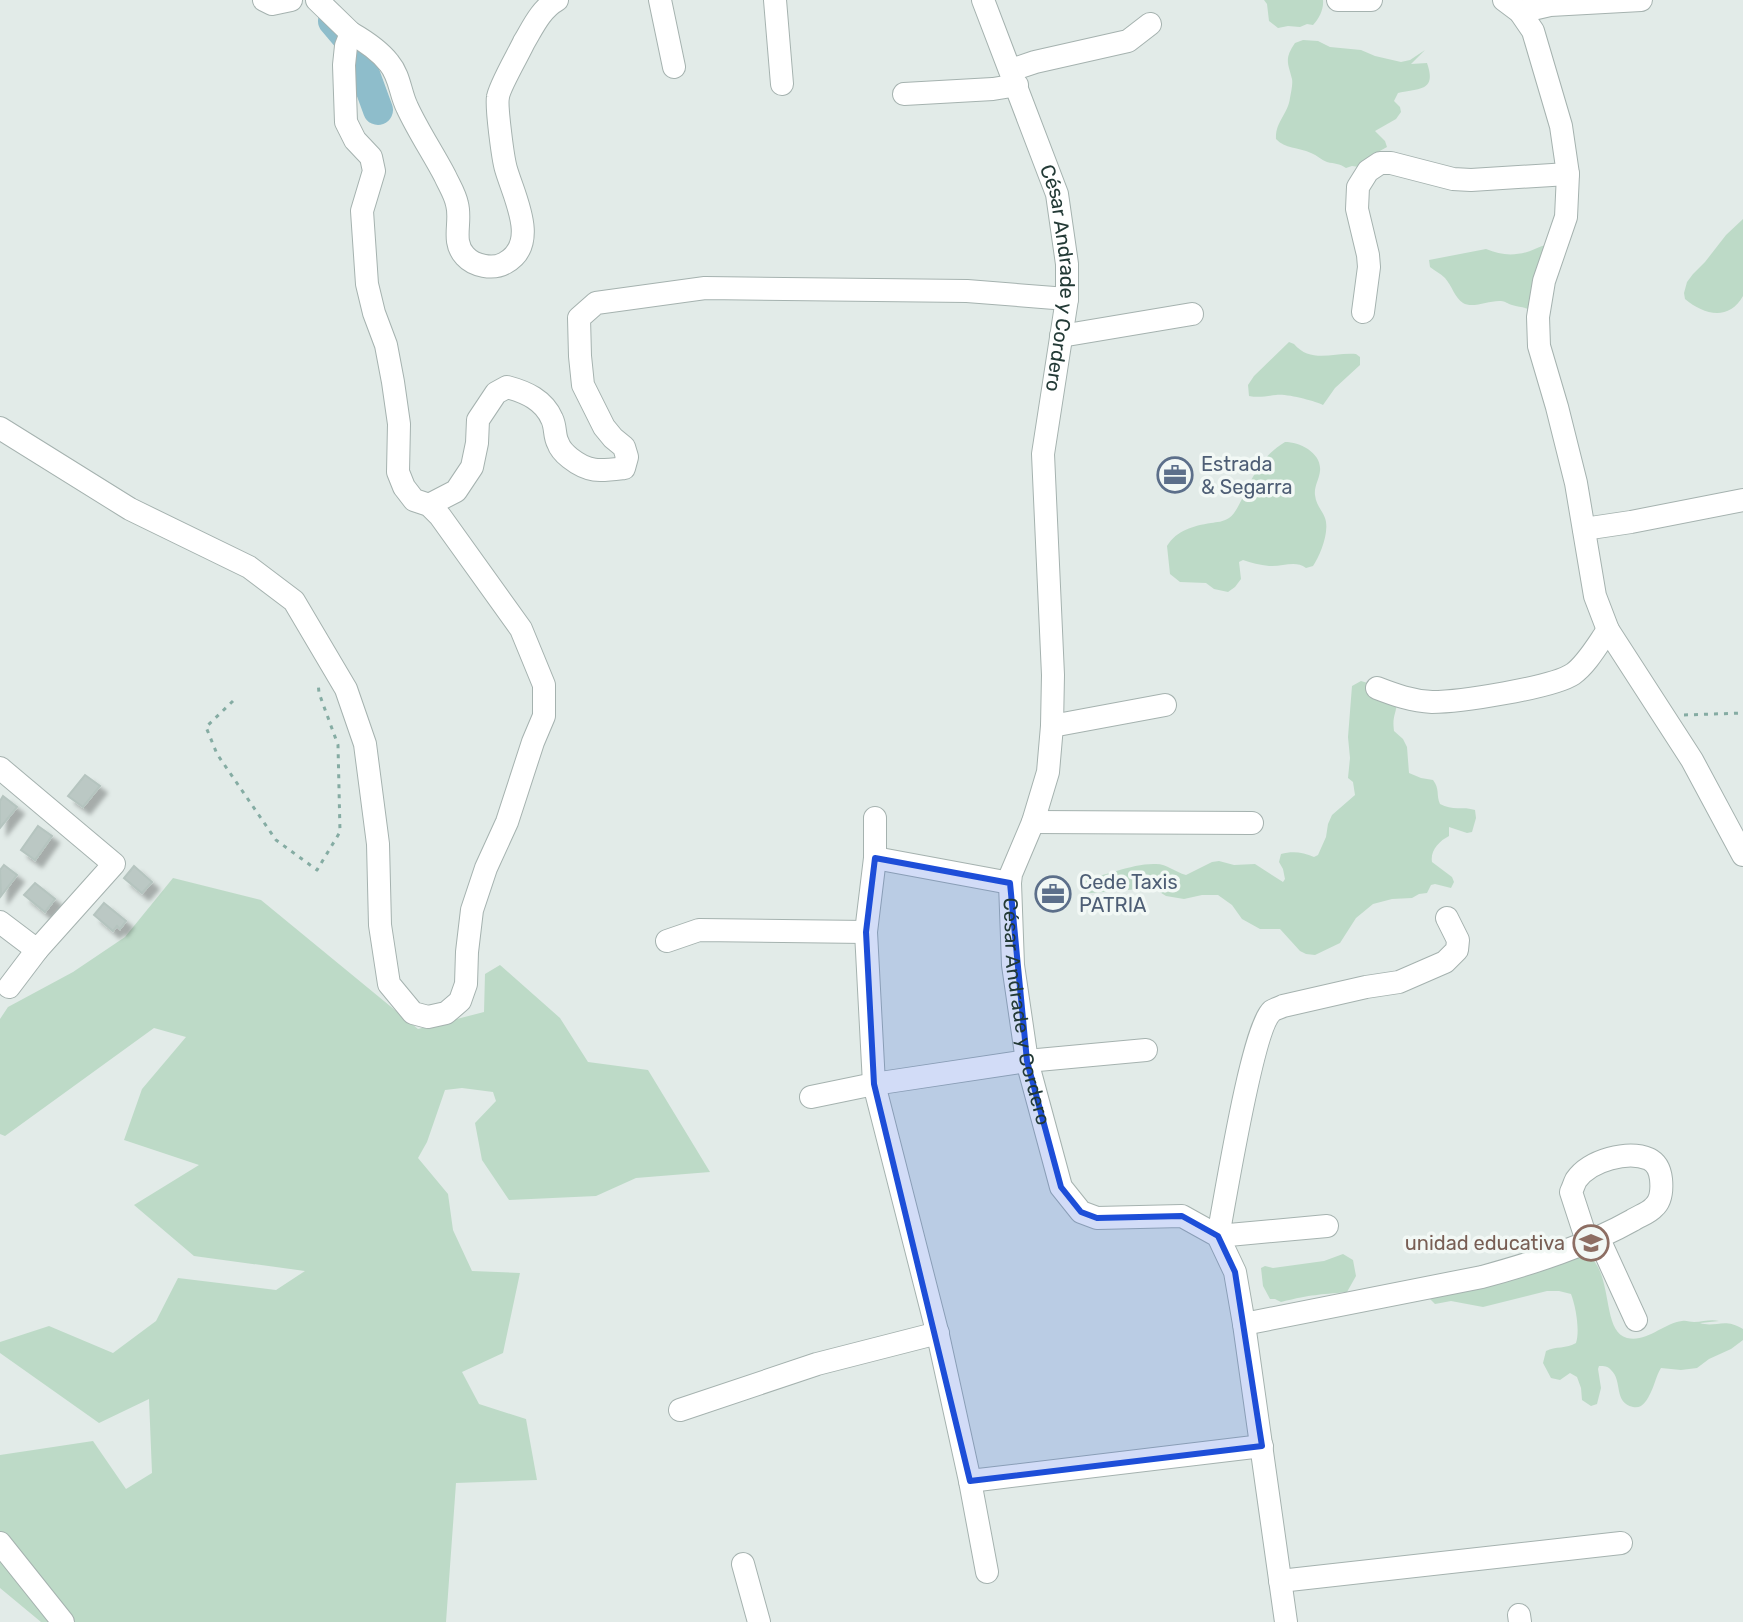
<svg xmlns="http://www.w3.org/2000/svg" width="1743" height="1622" font-family="Rubik,sans-serif">
	<style>
		.green { fill: #bddac7 }
		.lines { fill: none; stroke-linecap: round; stroke-linejoin: round }
		.river { stroke: #8ebdcb; stroke-width: 30 }
		.building { fill: #bbc8c4; stroke: #b5c4bf; stroke-width: 2; filter: url(#shadow) }
		.minor-casing { stroke: #a5b2af; stroke-width: 24 }
		.path { stroke: #85aca3; stroke-width: 3; stroke-dasharray: 4 6; stroke-linecap: butt }
		.minor { stroke: #fff; stroke-width: 22 }
		.marked { fill: #1d4ed8; fill-opacity: 0.2; stroke: #1d4ed8; stroke-width: 6; stroke-linejoin: round }
		.labels { text-anchor: middle; dominant-baseline: central; stroke-width: 7; stroke-linejoin: round; paint-order: stroke }
		.street-label { font-size: 20px; fill: #233a36; stroke: #f2f8f5 }
		.service-label { font-size: 20px; fill: #4e5e75; stroke: #f2f8f5; text-anchor: start }
		.education-label { font-size: 20px; fill: #785e54; stroke: #f2f8f5; text-anchor: end }
	</style>
	<defs>
		<filter id="shadow"><feDropShadow dx="7" dy="7" stdDeviation="2" flood-color="#0004"/></filter>
	</defs>
	<rect width="100%" height="100%" fill="#e2ebe8"/>
	<path class="green" d="M1264 0H1323C1324 9 1319 19 1313 25L1307 24 1300 27 1288 26 1278 28 1269 21 1267 4Z
		M1303 40 1318 41 1330 47 1361 50 1375 56 1401 62 1410 60 1425 50 1411 64 1427 63C1437 92 1419 88 1398 93L1394 101 1400 107 1401 112 1396 119 1375 131 1385 141 1387 147 1367 158 1359 167 1352 166 1346 168C1339 163 1335 164 1327 162 1321 160 1317 155 1311 153 1298 147 1285 149 1276 139 1275 122 1288 114 1290 98 1291 92 1293 84 1292 79 1288 63 1284 59 1295 43Z
		M1743 219V296C1729 321 1704 315 1685 299L1684 293 1687 282 1693 274 1705 262 1726 235Z
		M1547 245 1531 310C1524 307 1519 307 1512 305 1508 304 1505 301 1501 301 1489 300 1473 309 1463 303 1455 298 1452 286 1445 278 1440 273 1435 271 1430 267L1429 260 1486 249C1500 255 1513 256 1527 252 1534 250 1539 246 1547 245Z
		M1289 342 1294 344C1311 364 1334 352 1356 354L1360 357V365L1335 388 1323 405C1316 401 1285 393 1276 395 1266 396 1259 398 1249 396L1248 385 1254 376Z
		M1285 442C1300 442 1322 453 1320 471 1319 480 1314 486 1315 495 1316 505 1322 510 1325 518 1330 531 1320 556 1313 566L1306 568C1295 560 1283 567 1269 566 1260 565 1251 563 1243 560L1239 562 1241 579 1235 587 1228 592 1214 589 1206 583 1180 582 1170 574 1167 546C1177 530 1193 526 1211 523 1217 522 1223 522 1229 518 1236 513 1239 504 1243 497 1254 474 1263 455 1285 442Z
		M1361 681 1374 685 1397 702C1396 715 1392 716 1394 731L1403 739 1407 747 1409 773 1421 778 1433 780C1440 789 1436 795 1440 804 1452 811 1463 806 1475 810L1476 818 1472 832 1467 833 1449 827V836C1439 841 1430 851 1432 862L1452 877 1454 882 1451 888 1435 884 1431 885 1427 893 1419 894 1412 898 1392 899 1373 904 1356 918 1340 943 1315 955 1306 954 1300 951 1280 929H1260L1242 919 1232 905 1218 895H1202L1184 899 1166 896 1158 891 1139 889 1091 893 1086 892 1079 887 1078 881 1080 880C1104 877 1132 863 1156 864 1167 864 1175 872 1186 875L1212 862 1219 861 1234 865 1255 864 1283 882 1285 879 1283 869 1279 862 1281 854C1292 851 1303 852 1314 857L1318 855 1326 837 1328 824 1332 815 1355 795 1353 782 1348 778 1350 758 1348 737 1352 686Z
		M173 878 261 900 418 1029 484 1012 485 974 500 965 560 1018 588 1062 648 1070 710 1172 636 1178 596 1196 509 1200 482 1160 475 1123 496 1101 493 1092 462 1088 445 1090 427 1142 418 1158 448 1194 453 1230 472 1271 520 1273 503 1353 462 1372 479 1404 526 1419 537 1480 456 1483 446 1622H41L0 1588V1455L93 1441 126 1489 152 1473 149 1399 99 1423 0 1353V1342L49 1326 113 1353 156 1321 178 1278 276 1290 305 1271 194 1256 134 1205 199 1165 124 1140 142 1089 186 1037 154 1028 5 1136 0 1134V1019L8 1007 73 972 125 937Z
		M1343 1254 1353 1260 1356 1276 1347 1292C1318 1295 1313 1294 1281 1302L1275 1299H1270L1263 1286 1261 1268 1265 1266 1273 1268 1324 1261Z
		M1588 1255C1614 1274 1601 1331 1627 1338 1646 1343 1664 1323 1682 1321 1686 1320 1690 1322 1694 1322 1703 1322 1710 1319 1719 1321L1700 1323C1716 1328 1724 1317 1743 1329V1340L1731 1349 1709 1359 1697 1368 1681 1370 1661 1368C1656 1376 1655 1384 1651 1392 1647 1400 1643 1409 1633 1407 1613 1402 1623 1381 1611 1370 1608 1366 1604 1366 1599 1366L1598 1369 1601 1388 1597 1404 1591 1406 1582 1400 1581 1388 1577 1377 1570 1373 1560 1380 1551 1378 1543 1363 1546 1351C1555 1346 1567 1349 1576 1343 1580 1331 1576 1307 1571 1294L1559 1291H1547L1483 1307 1451 1301 1435 1304 1430 1299 1435 1294Z"/>
	<g class="lines">
		<path class="river" d="M333 21 355 47 378 110"/>
	</g>
	<path class="building" d="M85 775 100 786 83 807 68 796Z
		M3 796 17 807 0 828V801Z
		M38 826 52 836 35 860 21 850Z
		M4 865 17 875 1 896 0 870Z
		M134 866 152 882 142 893 124 878Z
		M35 883 55 899 45 912 24 895Z
		M104 903 126 921 120 929 117 926 113 931 94 915Z"/>
	<g class="lines">
		<defs>
			<g id="minor">
				<path d="M264 0 272 4 291 0"/>
				<path d="M660 0 674 67"/>
				<path d="M775 0 782 84"/>
				<path id="s1" d="M983 0 1057 194 1067 264V299L1043 454 1053 675 1052 726 1048 772 1033 822 1011 874 1010 883 1013 965 1027 1061 1061 1187 1081 1212 1097 1218 1182 1216 1218 1236 1235 1272 1244 1324 1286 1622"/>
				<path d="M1338 0H1371"/>
				<path d="M1504 0 1520 12 1533 31 1561 126 1568 174 1566 217 1544 281 1538 317 1539 346 1557 407 1576 483 1595 596 1608 630 1692 760 1743 855"/>
				<path d="M1520 12 1550 5 1641 0"/>
				<path d="M351 33C365 41 379 50 389 63 400 76 400 93 407 107 418 131 433 153 445 176 449 185 455 194 457 204 462 222 451 241 465 256 474 266 493 270 505 263 540 244 514 197 506 169 503 159 496 106 498 97 499 87 519 53 524 42 533 27 541 9 557 0"/>
				<path d="M1011 70 1035 62 1128 41 1150 24"/>
				<path d="M904 94 993 89 1017 85"/>
				<path d="M1363 312 1369 267 1368 255 1357 209 1358 187 1368 171 1380 163H1391L1453 179 1471 180 1568 174"/>
				<path d="M1061 336 1192 314"/>
				<path d="M0 428 130 509 249 567 294 601 346 689 365 744 378 844 380 925 389 984 413 1013 428 1017 446 1013 460 1001 466 984 467 952 472 910 486 868 507 822 533 742 544 716V685L521 629 440 516 429 505 414 500 404 487 398 472 399 424 393 382 386 345 374 313 367 284 362 211 374 171 371 157 355 140 346 122 344 65 346 46 351 33 317 0"/>
				<path d="M429 505 456 491 472 467 477 443 478 420 496 393 507 387C526 392 544 400 552 419 556 427 554 436 558 443 560 449 565 454 570 458 589 473 600 471 624 468L627 457 624 447 613 438 604 427 583 385 580 356 579 318 596 303 705 288 967 291 1067 299"/>
				<path d="M1584 529 1631 522 1743 500"/>
				<path d="M1377 688C1395 695 1412 701 1432 702 1458 702 1552 688 1573 674 1587 664 1598 644 1608 630"/>
				<path d="M1052 726 1165 705"/>
				<path d="M0 768 114 864 37 950 0 922"/>
				<path d="M875 818V858L866 932 874 1084 938 1335 970 1481 987 1572"/>
				<path d="M1033 822 1252 823"/>
				<path d="M875 858 1010 883"/>
				<path d="M667 941 699 930 866 932"/>
				<path d="M9 987 37 950"/>
				<path d="M811 1097 874 1084 1027 1061 1146 1050"/>
				<path d="M1327 1226 1218 1236C1225 1201 1252 1028 1272 1011 1275 1009 1279 1008 1283 1006L1366 987 1399 982 1445 962 1457 950 1458 940 1447 918"/>
				<path d="M1598 1237 1636 1320"/>
				<path d="M1244 1324 1482 1277C1533 1263 1587 1246 1633 1220 1639 1216 1649 1213 1654 1207 1662 1200 1662 1189 1661 1179 1660 1170 1657 1163 1649 1159 1628 1150 1590 1160 1576 1180 1574 1184 1573 1188 1571 1192L1587 1241"/>
				<path d="M680 1410 817 1364 938 1333"/>
				<path d="M970 1481 1262 1446"/>
				<path d="M0 1543 63 1622"/>
				<path d="M743 1564 759 1622"/>
				<path d="M1280 1581 1621 1543"/>
				<path d="M1519 1615 1520 1622"/>
			</g>
		</defs>
		<use href="#minor" class="minor-casing"/>
		<path class="path" d="M233 701 206 727 217 754 276 840 317 870 340 832 338 745 319 693 318 682
			M1684 715 1743 713"/>
		<use href="#minor" class="minor"/>
	</g>
	<path class="marked" d="M875 858 1010 883 1027 1061 1061 1187 1081 1212 1097 1218 1182 1216 1218 1236 1235 1272 1262 1446 970 1481 874 1084 866 932Z"/>
	<defs>
		<symbol id="office-ring" viewBox="-11 -11 22 22"><circle r="9.5" fill="#f2f8f5" stroke="#5c6f8a" stroke-width="1.5"/><path d="M-6-3h4V-5.5h4V-3h4V5H-6ZM-1-4.5V-3h2v-1.5ZM-6 0V1H6V0Z" fill="#5c6f8a"/></symbol>
		<symbol id="school-ring" viewBox="-11 -11 22 22"><circle r="9.5" fill="#f2f8f5" stroke="#8d6e63" stroke-width="1.5"/><path d="M0-5L7-2L0 1L-7-2ZM-4 1L0 2.5L4 1V4Q0 6-4 4Z" fill="#8d6e63"/></symbol>
	</defs>
	<g fill-rule="evenodd">
		<use href="#office-ring" x="1155" y="455" width="40" height="40"/>
		<use href="#office-ring" x="1033" y="874" width="40" height="40"/>
		<use href="#school-ring" x="1571" y="1223" width="40" height="40"/>
	</g>
	<g class="labels">
		<g class="street-label">
			<text stroke="none"><textPath href="#s1" startOffset="292">César Andrade y Cordero</textPath></text>
			<text stroke="none"><textPath href="#s1" startOffset="1036">César Andrade y Cordero</textPath></text>
		</g>
		<g class="service-label">
			<text x="1201" y="464">Estrada<tspan x="1201" dy="23">&amp; Segarra</tspan></text>
			<text x="1079" y="882">Cede Taxis<tspan x="1079" dy="23">PATRIA</tspan></text>
		</g>
		<g class="education-label">
			<text x="1565" y="1243">unidad educativa</text>
		</g>
	</g>
</svg>
